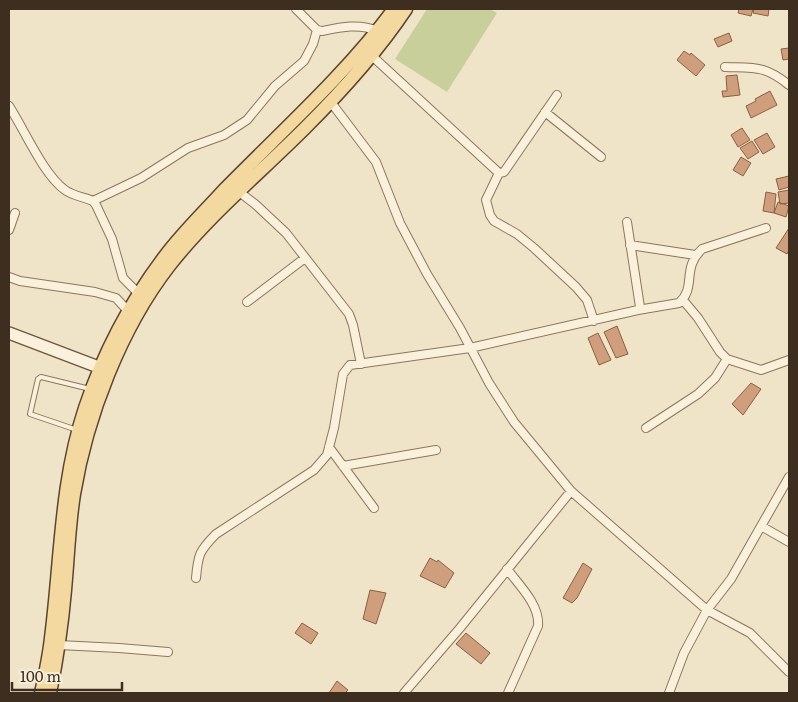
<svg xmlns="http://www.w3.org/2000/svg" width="798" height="702" font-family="Literata,serif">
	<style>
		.green { fill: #c9cf9b }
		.building { fill: #cf9f7d; stroke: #8d5f41 }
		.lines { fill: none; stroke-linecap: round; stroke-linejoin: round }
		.lane-casing { stroke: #8d765c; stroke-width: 6 }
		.street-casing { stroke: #8d765c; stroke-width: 10 }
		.secondary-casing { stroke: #6f573f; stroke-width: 14 }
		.primary-casing { stroke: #5b4430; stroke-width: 15 }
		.lane { stroke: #faf1dc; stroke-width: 4 }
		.street { stroke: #faf1dc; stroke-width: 8 }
		.secondary { stroke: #faf1dc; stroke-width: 11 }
		.primary { stroke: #f3d9a0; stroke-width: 12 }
	</style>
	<rect width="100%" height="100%" fill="#f0e4c8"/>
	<path class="green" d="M427 9H490L497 13 447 92 395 59Z"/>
	<path class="building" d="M739 9H753L751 16 738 13Z
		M754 9H769L768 16 753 13Z
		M729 33 732 41 718 47 714 39Z
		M789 48V59L783 60 781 49Z
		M684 51 690 55 691 53 705 65 696 76 677 60Z
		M737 75 740 95 723 97 722 91H727L726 76Z
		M770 91 777 105 751 118 746 106 756 101 755 99Z
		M742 128 750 140 738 147 731 135Z
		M767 133 775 147 763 154 754 140Z
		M752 141 759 152 748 159 740 148Z
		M741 157 751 163 743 176 733 170Z
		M789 176V187L779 190 776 179Z
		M789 190V203L780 204 778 192Z
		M766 192 776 194 774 213 763 211Z
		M778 202 789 206 786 217 774 213Z
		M789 228V250L787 254 776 248Z
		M617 326 628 354 616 358 604 332Z
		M598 333 611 360 599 365 588 338Z
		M751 383 761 389 743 415 732 404Z
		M430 558 437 562 438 560 454 573 445 588 420 576Z
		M583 563 592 569 577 598 572 603 563 598Z
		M370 590 386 593 376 624 363 619Z
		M302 623 318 633 311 644 295 633Z
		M466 633 490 653 481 664 456 644Z
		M337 681 348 690 345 693H329Z"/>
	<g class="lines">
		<defs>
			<path id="lane" d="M77 430 30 414 38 379 41 377 90 389"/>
			<path id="street" d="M296 9 317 30 322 31C341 27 359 23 378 31
				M371 55 499 173 504 172 557 95
				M725 67C755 68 764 65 789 85
				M330 101 376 162 400 223 427 274 460 328 489 383 514 422 571 491 707 610 750 633 789 672
				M9 106C24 129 43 174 65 190 73 196 84 197 93 201L96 205 112 239 123 278 139 294
				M545 112 601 157
				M499 173 486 200 490 215 494 221 517 234 534 248 576 287 587 300 594 321
				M238 191 255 204 286 233 349 314 353 325 361 364
				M93 201 141 178 188 148 224 135 247 120 275 86 304 61 313 44 317 30
				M9 230 15 213
				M630 245 695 255
				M9 277 20 281 95 292 116 298 129 312
				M683 300 698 318 720 352 727 359 761 370 789 360
				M247 302 305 258
				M638 310 679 303C697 287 681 269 702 249L766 228
				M646 428 698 394 715 378 727 359
				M329 447 374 508
				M343 466 436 450
				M761 526 789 542
				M507 569C519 585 540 605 538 626L508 693
				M196 578C198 555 199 551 216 534L314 470 327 455 334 428 343 374 350 365 470 348 638 310 640 307 627 222
				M59 645 119 648 168 652
				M404 693 460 628 571 491
				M669 693 684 653 707 610 731 579 789 477"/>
			<path id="secondary" d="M9 333 101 368"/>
			<path id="primary" d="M41 693C45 675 49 657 51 638 61 561 60 483 85 408 103 354 131 301 165 256 183 232 204 212 224 190 282 131 345 75 394 9
				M50 693C57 659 62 625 65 590 68 558 69 525 74 494 87 416 121 328 169 266 209 215 259 174 305 128 341 92 378 51 406 9"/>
		</defs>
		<use href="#lane" class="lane-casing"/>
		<use href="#street" class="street-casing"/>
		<use href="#secondary" class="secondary-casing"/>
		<use href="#primary" class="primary-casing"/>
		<use href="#lane" class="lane"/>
		<use href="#street" class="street"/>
		<use href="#secondary" class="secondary"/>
		<use href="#primary" class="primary"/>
	</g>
	<rect width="798" height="702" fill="none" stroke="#3d2e20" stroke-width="20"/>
	<path d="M12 682v8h110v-8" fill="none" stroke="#3d2e20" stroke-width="2.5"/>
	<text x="20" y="682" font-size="15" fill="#3d2e20" stroke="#f7eed8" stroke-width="4" paint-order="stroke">100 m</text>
</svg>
